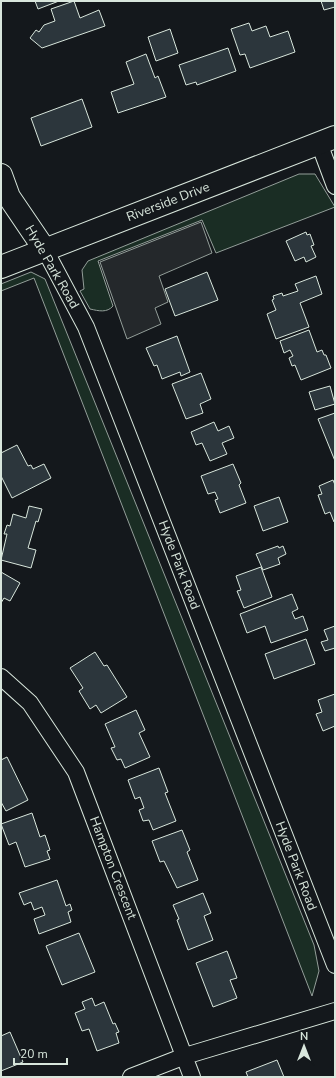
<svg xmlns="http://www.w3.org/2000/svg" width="336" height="1078" font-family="'Nunito Sans',sans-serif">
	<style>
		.green { fill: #1a2d24; stroke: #939e99 }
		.parking { fill: #24282b; stroke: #939e99 }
		.building { fill: #2c363c; stroke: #d8e6dc }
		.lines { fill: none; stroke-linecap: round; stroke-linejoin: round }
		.street-casing { stroke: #d8e6dc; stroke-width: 18 }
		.secondary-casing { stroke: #d8e6dc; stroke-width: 24 }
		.street { stroke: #14181c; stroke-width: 16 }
		.secondary { stroke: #14181c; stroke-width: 22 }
		.labels { text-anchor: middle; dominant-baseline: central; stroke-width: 3; stroke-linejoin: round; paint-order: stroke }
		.street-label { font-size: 13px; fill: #d8e6dc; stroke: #14181c }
	</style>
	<rect width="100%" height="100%" fill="#14181c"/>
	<path class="green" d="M299 174H315L335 207 216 253 202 220 98 261 113 306C107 313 99 311 90 309L80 291 84 289 82 270 88 261Z
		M31 272 45 279 314 945 319 971 312 996 34 278 1 291V284Z"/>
	<path class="parking" d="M201 222 212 253 159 276 168 302 155 308 161 324 127 339 100 262Z"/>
	<path class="building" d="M35 1H59L38 9Z
		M74 1 80 18 99 10 105 26 42 48 30 38 36 30 39 32 44 25 55 21 51 9Z
		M321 1H335V7L324 10Z
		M249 23 252 31 266 26 270 37 288 31 295 52 250 68 245 54 240 55 231 29Z
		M170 29 178 53 156 61 148 37Z
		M228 48 236 71 197 85 196 82 186 85 179 65Z
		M146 54 155 78 158 76 166 97 118 113 111 92 134 84 126 62Z
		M82 99 92 127 41 146 31 118Z
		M306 232 307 235 310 234 314 245 311 246 316 257 306 262 304 257 295 261 286 241Z
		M207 272 218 300 175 316 165 289Z
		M316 276 322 294 300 303 309 327 276 339 267 314 276 310 272 300 274 299 273 296 282 293 283 296 298 291 295 284Z
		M309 330 317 352 322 350 324 355H326L331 368 301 380 295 365 292 366 289 358 293 356 290 350 284 353 280 341Z
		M177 336 190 372 181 376 180 372 162 379 157 365 154 366 146 348Z
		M201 373 211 399 200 404 203 413 186 419 172 384Z
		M330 386 335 404 315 410 309 392Z
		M335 413V461L318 419Z
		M214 422 218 431 229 426 234 438 222 443 227 454 210 461 202 443 196 445 191 432Z
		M17 445 28 466 31 465 33 469 44 464 51 478 12 498 1 476V453Z
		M233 464 241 483 239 485 246 503 220 513 215 500 218 499 215 492 208 494 201 476Z
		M333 480 335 485V522H334L330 512 325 514 318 495 322 494 319 486Z
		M279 497 288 522 263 531 254 506Z
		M29 506 42 509 38 522 36 521 28 548 36 550 31 568 1 560 7 534H4L7 525 10 526 13 514 26 518Z
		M278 546 279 548 283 546 286 554 278 558 280 564 263 570 256 554Z
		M261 567 272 597 244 608 237 591 241 590 236 576Z
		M1 572 20 583 10 601 4 598 1 603Z
		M292 594 298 609 292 612 295 619 303 616 308 630 271 643 265 626 247 633 240 614Z
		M335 626V648L325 651 321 642 328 640 324 630Z
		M306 639 315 664 274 679 265 654Z
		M95 652 104 666 107 665 127 697 101 713 96 705 90 709 79 691 83 688 70 668Z
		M335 694V726L323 731 316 714 322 712 318 700Z
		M136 710 145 730 139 733 150 757 125 768 121 759 117 760 111 748 115 747 105 724Z
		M7 757 28 800 6 811 1 802V760Z
		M159 768 168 792 165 793 176 821 153 830 149 820 143 821 139 810 144 808 140 797 135 799 128 780Z
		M32 813 40 837 45 835 50 850 47 851 50 859 25 867 16 842 9 845 1 824Z
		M182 830 190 850 187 852 198 880 177 888 164 861 160 862 152 841Z
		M57 880 66 906 70 904 72 910 68 912 71 922 39 934 34 919 45 915 42 907 34 910 31 902 24 905 19 893Z
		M203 893 211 913 204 916 213 940 188 950 177 920 179 919 173 905Z
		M79 933 95 972 62 985 46 946Z
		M227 951 237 978 230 980 237 998 213 1007 196 963Z
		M92 998 95 1006 104 1002 113 1024 115 1023 119 1032 116 1033 119 1043 97 1051 89 1029 82 1031 75 1013 85 1009 82 1002Z
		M10 1032 23 1062 1 1071V1036Z
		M277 1060 284 1077H248L246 1072Z"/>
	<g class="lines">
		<defs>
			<path id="street" d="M319 143 335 186
				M45 250 86 327 335 965
				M1 677 30 703 76 772 192 1077
				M131 1077 185 1056 335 1011"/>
			<path id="secondary" d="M1 175 9 197 45 250
				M1 267 335 137"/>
		</defs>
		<use href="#street" class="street-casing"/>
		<use href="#secondary" class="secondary-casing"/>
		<use href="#street" class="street"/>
		<use href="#secondary" class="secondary"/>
	</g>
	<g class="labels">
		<g class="street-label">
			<text transform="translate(168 202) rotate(-21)">Riverside Drive</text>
			<text transform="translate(52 267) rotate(60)">Hyde Park Road</text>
			<text transform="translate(179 565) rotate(69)">Hyde Park Road</text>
			<text transform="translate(296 866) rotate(69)">Hyde Park Road</text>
			<text transform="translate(113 868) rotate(69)">Hampton Crescent</text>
		</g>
	</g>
	<rect width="336" height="1078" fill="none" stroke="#d8e6dc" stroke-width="4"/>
	<g transform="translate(304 1046)" stroke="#14181c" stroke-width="3" paint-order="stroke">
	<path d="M0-3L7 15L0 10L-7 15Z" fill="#d8e6dc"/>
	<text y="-6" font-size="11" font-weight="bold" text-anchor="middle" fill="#d8e6dc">N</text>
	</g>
	<path d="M14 1058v6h53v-6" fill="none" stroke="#d8e6dc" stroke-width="2"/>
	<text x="20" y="1058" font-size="12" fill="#d8e6dc" stroke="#14181c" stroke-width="3" paint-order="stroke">20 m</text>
</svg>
